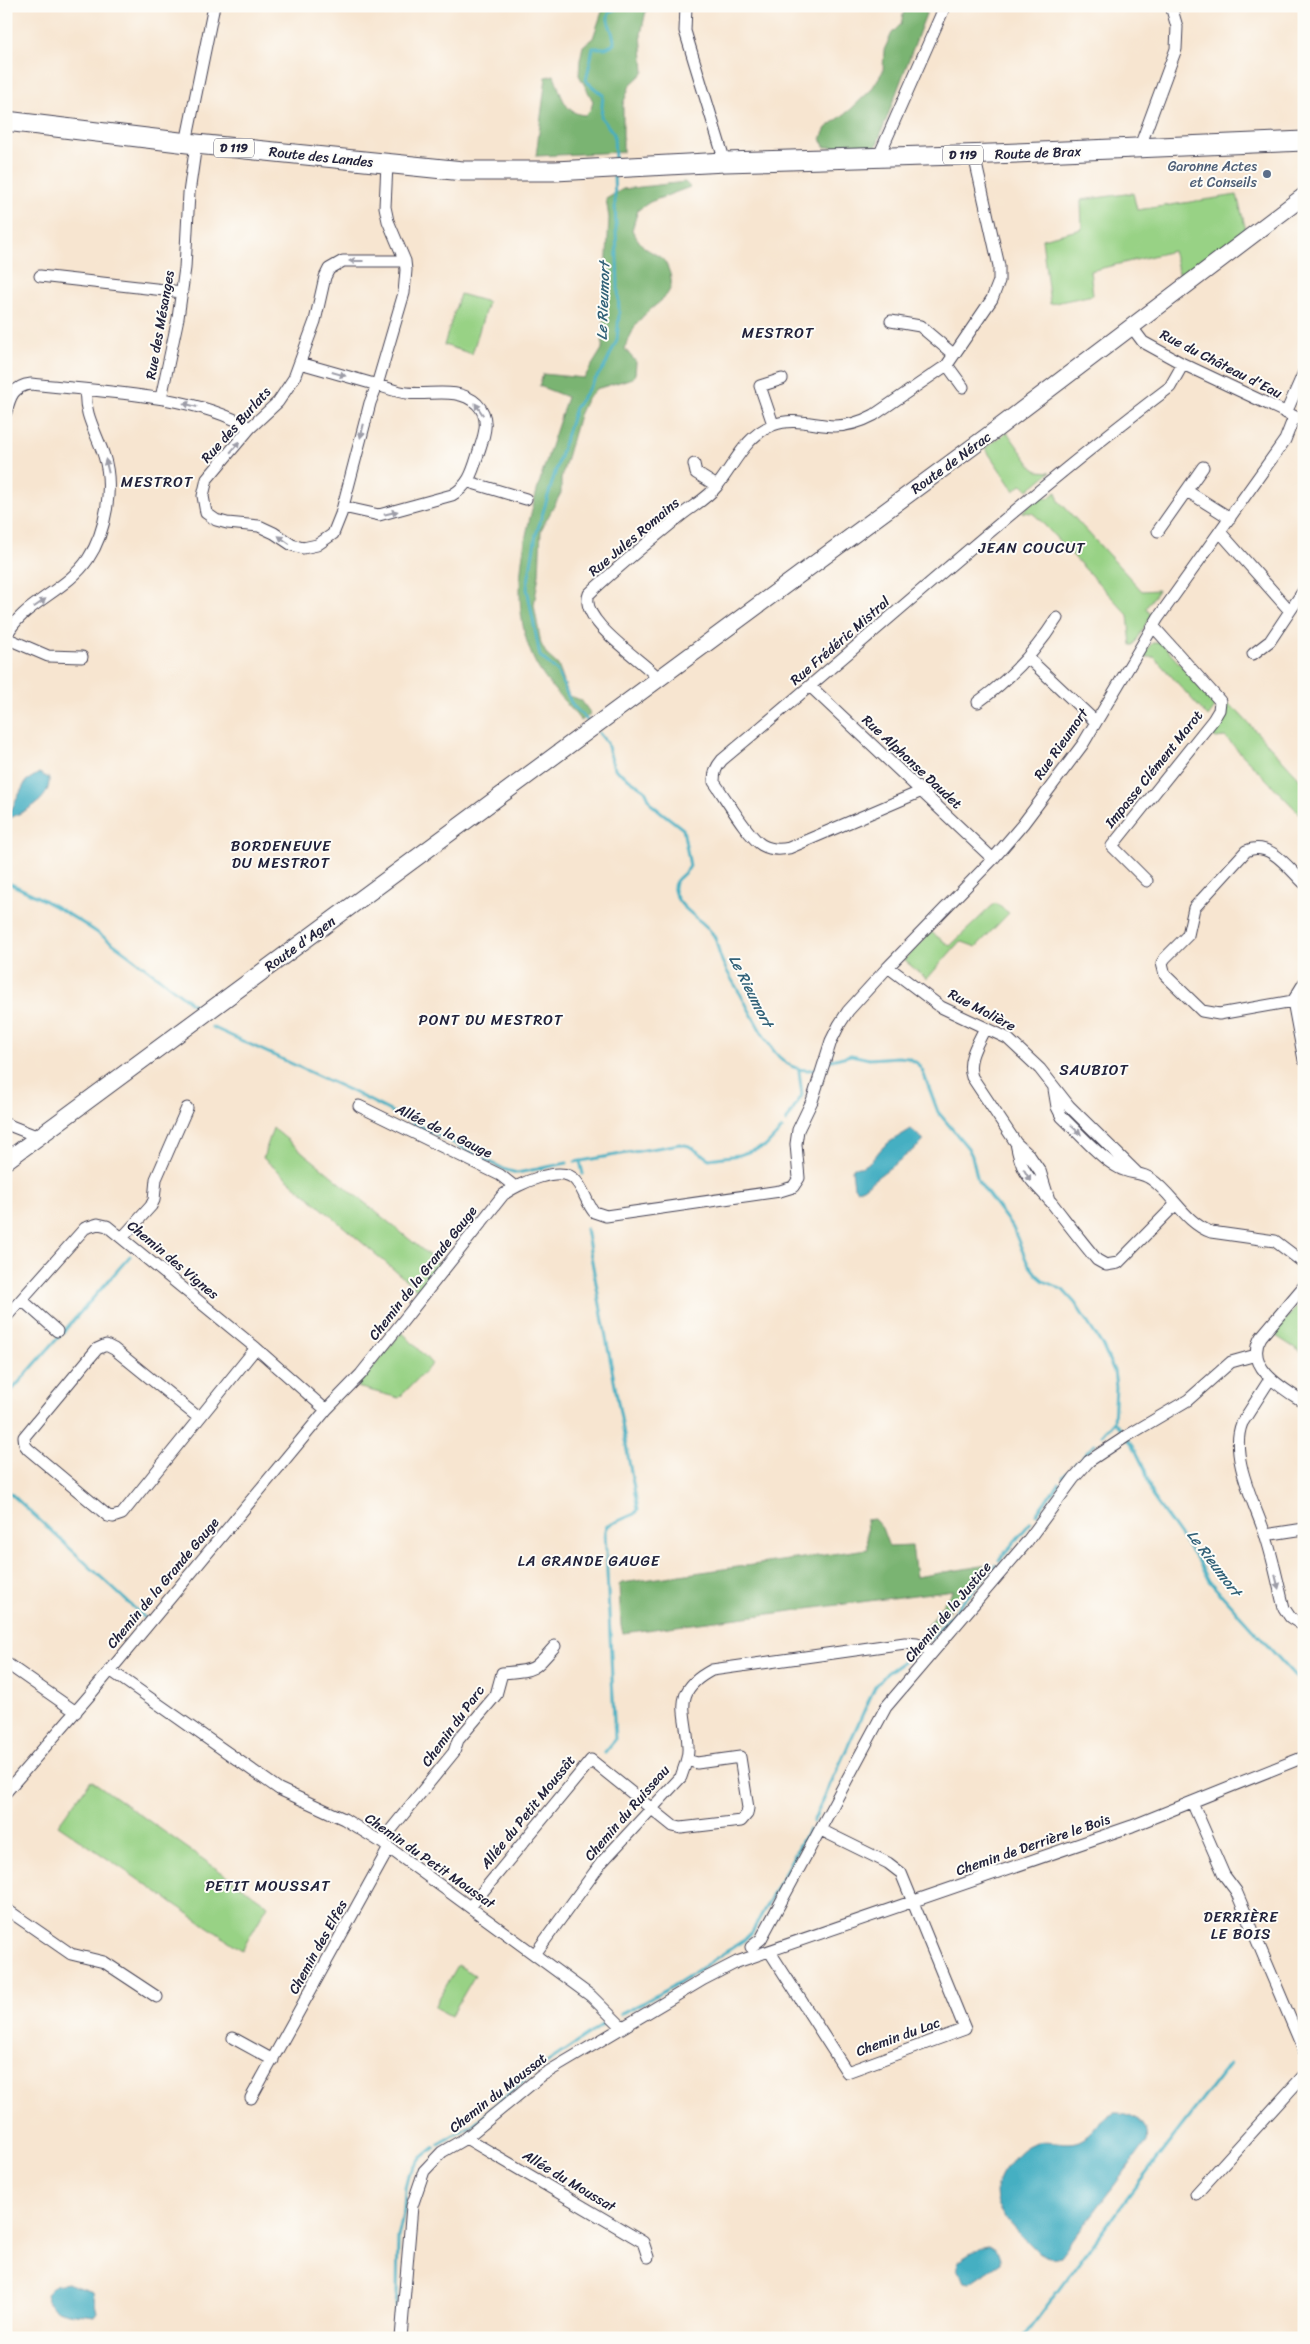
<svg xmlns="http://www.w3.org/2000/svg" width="1310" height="2344" font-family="Sriracha,sans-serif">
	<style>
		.green { fill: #98d285; stroke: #5d7a60 }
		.forest { fill: #7ab472; stroke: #4e6b56 }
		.water { fill: #44afc2; stroke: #33687e }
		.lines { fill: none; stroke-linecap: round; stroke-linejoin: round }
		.stream { stroke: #44afc2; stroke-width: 3 }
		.minor-casing { stroke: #423f51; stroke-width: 13 }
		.secondary-casing { stroke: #423f51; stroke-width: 18 }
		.primary-casing { stroke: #423f51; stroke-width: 21 }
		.minor { stroke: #fff; stroke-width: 11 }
		.secondary { stroke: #fff; stroke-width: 16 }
		.primary { stroke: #fff; stroke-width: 19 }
		.oneway { fill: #9c9ca7 }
		.service-dot { fill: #5c6f8a; stroke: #fdfcf7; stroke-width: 2 }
		.labels { text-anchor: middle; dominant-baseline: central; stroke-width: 4; stroke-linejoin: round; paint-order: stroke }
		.shield { fill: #fdfcf7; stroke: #646373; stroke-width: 1 }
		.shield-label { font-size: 12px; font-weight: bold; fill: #22223b }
		.street-label { font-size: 14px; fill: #22223b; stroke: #fdfcf7 }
		.service-label { font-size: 14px; fill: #4e5e75; stroke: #fdfcf7; text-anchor: end }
		.water-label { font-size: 15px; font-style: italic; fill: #316178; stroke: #fdfcf7 }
		.neighbourhood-label { font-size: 15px; letter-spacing: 1px; fill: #22223b; stroke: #fdfcf7 }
	</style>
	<rect width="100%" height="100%" fill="#fdfcf7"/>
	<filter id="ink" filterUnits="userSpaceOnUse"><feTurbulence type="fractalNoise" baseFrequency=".02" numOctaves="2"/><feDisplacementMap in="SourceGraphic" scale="10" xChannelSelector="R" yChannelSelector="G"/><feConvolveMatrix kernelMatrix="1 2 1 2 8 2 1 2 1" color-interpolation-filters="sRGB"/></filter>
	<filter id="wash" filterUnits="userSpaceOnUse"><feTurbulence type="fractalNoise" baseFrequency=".0096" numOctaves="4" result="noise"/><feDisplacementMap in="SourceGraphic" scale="20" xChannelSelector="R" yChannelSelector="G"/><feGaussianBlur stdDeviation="1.12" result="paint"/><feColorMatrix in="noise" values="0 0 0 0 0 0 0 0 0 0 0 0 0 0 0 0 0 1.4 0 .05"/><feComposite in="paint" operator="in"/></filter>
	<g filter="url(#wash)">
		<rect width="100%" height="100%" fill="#f7e5d0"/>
		<path class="green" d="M1133 193 1137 210 1237 195 1246 230 1180 277 1173 251 1090 271 1093 295 1050 304 1042 239 1082 229 1081 200Z
			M460 294 488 302 472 354 444 345Z
			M1007 432 1033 468 1038 471 1050 472 1028 490 1022 484 1014 491 985 448Z
			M1056 492 1059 501 1142 591 1158 590 1146 608 1151 615 1134 645H1131L1128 615 1036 516 1032 513 1022 512 1042 494 1047 499Z
			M1152 643H1161L1213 701 1216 706 1208 717 1154 657H1142Z
			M1227 703 1238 712 1304 783V818L1225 737 1216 738 1210 733 1227 711Z
			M995 903 1009 913 976 947 960 941 927 979 904 960 931 932 950 946Z
			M273 1128 441 1265 420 1292 263 1158Z
			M1304 1299V1354L1273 1334Z
			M402 1332 432 1364 399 1398 357 1387Z
			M91 1780 268 1905 242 1950 58 1825Z
			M458 1965 475 1975 451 2016 434 2007Z"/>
		<path class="forest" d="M604 6H647L641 34 644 72 630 85 623 104V152L536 156 546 77 554 75C561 92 563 114 585 115L591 109 593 101 579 75 580 60 583 46 593 38Z
			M905 6H929L876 147H824L821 138 826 128 850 110 871 90 883 71 884 50 892 33 901 24Z
			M685 182 690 187 650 202 638 210 632 230C635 235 639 242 643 246 649 252 660 255 665 262 684 297 655 300 639 321 632 329 630 340 624 348L636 362 635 374 633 378 596 389 586 400 579 415 561 479V493L541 530 539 574 534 605 541 644 547 655 558 665 569 696 581 700 591 714 581 721C568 704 545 682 536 664 495 584 543 476 567 397L539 386 543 374 584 378 602 349 609 218 606 199 623 189Z
			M874 1519 882 1528 889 1547 912 1546 916 1577 987 1565 928 1635 924 1630 953 1590 623 1633 621 1626 619 1585 622 1583 868 1549 866 1520Z"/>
		<path class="water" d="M39 773 49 778C51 802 24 811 6 820L26 781Z
			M911 1129 924 1140 921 1144 863 1188 857 1190 854 1187 852 1170 854 1167C869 1169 875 1155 883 1147 891 1140 902 1135 911 1129Z
			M1114 2113C1131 2112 1151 2123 1147 2142L1061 2256C1052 2259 1046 2257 1038 2252 1014 2227 977 2201 1008 2165 1017 2154 1023 2146 1037 2142 1051 2139 1066 2146 1079 2141 1093 2135 1099 2118 1114 2113Z
			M988 2245C996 2249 1001 2254 1000 2263L970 2283 965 2282 957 2268 958 2262 983 2246Z
			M67 2283 93 2292 97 2312 94 2316C76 2313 49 2316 46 2294L55 2285Z"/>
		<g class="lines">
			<path class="stream" d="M615 162 614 134 601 117 603 95 586 81 593 48H606L614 44C615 25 595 15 622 6
				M587 720 572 705 557 671 540 656 527 588 536 535 575 408 606 364 617 340 619 314 614 173
				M599 733 607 743 613 765 616 770 645 790 652 805 683 829 690 866C686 875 672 879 674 890 678 910 704 919 714 936 718 943 718 953 722 961 729 977 740 992 748 1008 763 1034 781 1080 819 1068
				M6 882C76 912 136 959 195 1006
				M212 1027 349 1090 506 1170 517 1173 567 1163
				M828 1061 851 1055 869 1059 898 1057 908 1058 917 1063 923 1072 938 1112 968 1148 972 1156 978 1181 1013 1228 1027 1262 1037 1275 1044 1281 1063 1290 1075 1303 1102 1345 1114 1371 1116 1387 1114 1421 1124 1434
				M786 1122 802 1095 799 1071
				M580 1161 583 1174
				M575 1162 680 1144 689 1146 709 1159 739 1155 766 1146 782 1129
				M586 1229 638 1510 634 1514 607 1526 605 1530 615 1740 605 1752
				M6 1397 130 1256
				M1102 1435 1114 1421
				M1128 1439 1133 1445 1145 1470 1152 1496 1199 1562 1209 1581 1304 1686
				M1063 1477 1095 1444
				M6 1489 146 1619
				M1036 1514 1059 1483
				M999 1560 1031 1522
				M929 1641 995 1565
				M813 1822 875 1687 887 1673 918 1651
				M621 2014 672 1987 744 1940 752 1932 808 1830
				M439 2144 475 2123 533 2072 607 2022
				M393 2338 397 2294 398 2237 404 2210 405 2188 408 2176 419 2160 435 2147
				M1023 2338 1132 2191 1229 2065"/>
		</g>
	</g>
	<g filter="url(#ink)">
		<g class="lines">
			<defs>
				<path id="minor" d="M686 6 685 31 725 162
					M186 143 214 6
					M1139 149 1176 49 1177 27 1171 6
					M878 158 945 6
					M387 164 385 207 388 221 405 261 406 270 404 293 377 385 370 403 341 514 333 534 317 545 303 548 292 545 274 533 259 526 227 523 216 520 206 513 203 496 207 479 250 428 278 402 294 378 315 321 325 277 329 269 343 261H405
					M40 276 182 292
					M891 321 920 326 953 354
					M1131 326 1143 342 1183 364 1304 421
					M300 363C325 370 350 377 374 384 385 387 396 392 407 393 430 396 458 386 477 404 491 418 484 436 479 451 473 470 470 485 452 495L379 515 343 507
					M947 365 963 387
					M161 398 178 318 185 268 189 193 196 144
					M6 412C10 397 13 386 31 384 95 391 195 394 250 428
					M1286 413 1304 372
					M773 424 760 386 782 379
					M694 464 696 473 717 486
					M469 482 526 499
					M1187 491 1230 518
					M1158 531 1203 467
					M1220 532 1290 611
					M6 637C19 605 67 591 88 559 106 532 114 486 104 456 97 434 83 413 86 390
					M6 638 48 656 82 657
					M1253 654 1270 641 1304 590
					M1028 658 1096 722
					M658 678C644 661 578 621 589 594 617 567 649 542 679 517 692 506 707 499 717 486 734 465 746 435 773 425 793 417 813 425 834 426 848 426 861 422 874 415L947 365 992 299 999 281V266L974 155
					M811 687 993 859
					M978 702C1010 679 1036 651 1057 618
					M922 791 789 848C780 850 771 850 762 845 748 837 725 797 714 782 714 772 716 767 722 760 872 636 1015 504 1170 387L1183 364
					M1147 881 1112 846 1213 720 1219 710 1220 701 1153 626
					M1304 883C1288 868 1270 840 1246 851L1194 908 1188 935 1165 958 1162 963 1165 975 1202 1011 1219 1014 1293 1001 1304 983
					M888 967 941 1007 1007 1038 1040 1069 1069 1106 1137 1173
					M1293 1001 1304 1060
					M985 1028C978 1043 966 1060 972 1077L1016 1143 1029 1155 1040 1171 1049 1200
					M1054 1089 1057 1107 1062 1117C1077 1131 1101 1159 1119 1168 1129 1174 1142 1172 1151 1179 1173 1194 1184 1222 1211 1232L1275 1241 1304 1263
					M359 1106 500 1175 514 1186
					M6 1124 39 1137
					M1016 1143C1022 1176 1031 1179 1051 1202 1066 1221 1081 1241 1097 1260L1106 1265 1118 1263 1175 1205
					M122 1238 151 1206 154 1200 156 1179 187 1108
					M1304 1286 1261 1337C1243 1366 1283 1389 1304 1402
					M22 1300 57 1331
					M6 1317 85 1228 98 1224 107 1226 256 1348 326 1410
					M1270 1379 1242 1423C1229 1455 1254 1502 1265 1534 1273 1558 1278 1584 1284 1608L1290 1617 1304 1626
					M199 1418 114 1349 106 1345 97 1349 24 1437 25 1445 28 1449 108 1516 113 1517 122 1514 256 1348
					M1265 1535 1304 1529
					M6 1663 76 1712
					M110 1670 279 1789 344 1819 381 1842 591 1996 622 2027
					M6 1792 89 1696 326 1410 361 1374 503 1195C517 1184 563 1163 576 1181 584 1190 586 1202 594 1212L606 1216 780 1191 793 1187 799 1178 796 1144 798 1130 812 1101 831 1041 839 1025 848 1011 888 967 993 859 1023 824 1083 744 1158 618 1285 440 1294 417
					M1192 1802 1224 1875 1236 1891 1304 2051
					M381 1842 454 1752 458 1740 496 1695 502 1673C535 1670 532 1672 555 1646
					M470 1907 591 1760 673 1826 681 1828 741 1821 747 1814 748 1808 740 1757 697 1763 687 1760
					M6 1909 71 1954 104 1962 157 1997
					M751 1947 761 1939 886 1707 1026 1543 1074 1478 1089 1461 1127 1436 1188 1400 1231 1362 1256 1355
					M770 1952 847 2072 965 2029 901 1873 888 1863 821 1830
					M535 1954 602 1862 681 1777C684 1767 689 1758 688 1747 687 1712 670 1692 712 1670L905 1643 917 1644 933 1652
					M233 2038 273 2060
					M251 2098 389 1848
					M466 2138 643 2242 648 2257
					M1196 2194 1304 2075
					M401 2338 412 2206 424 2171 442 2152 466 2138 541 2076 704 1979 737 1962 1132 1826 1304 1757"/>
				<path id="secondary" d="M6 1161 994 431 1304 196"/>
				<path id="primary" d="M6 121 196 144 463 171H555L725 162 992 154 1304 141"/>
			</defs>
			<use href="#minor" class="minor-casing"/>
			<use href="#secondary" class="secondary-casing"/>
			<use href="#primary" class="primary-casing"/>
			<use href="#minor" class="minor"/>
			<use href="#secondary" class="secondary"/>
			<use href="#primary" class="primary"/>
		</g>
		<defs><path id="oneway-solid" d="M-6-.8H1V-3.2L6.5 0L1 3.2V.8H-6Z" transform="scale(1.25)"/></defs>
		<g class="oneway">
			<use href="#oneway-solid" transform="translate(356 261) rotate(-180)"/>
			<use href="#oneway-solid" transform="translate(339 374) rotate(16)"/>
			<use href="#oneway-solid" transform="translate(190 405) rotate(-165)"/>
			<use href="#oneway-solid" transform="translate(479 409) rotate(-124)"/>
			<use href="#oneway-solid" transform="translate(362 431) rotate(104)"/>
			<use href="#oneway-solid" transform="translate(235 447) rotate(-50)"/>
			<use href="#oneway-solid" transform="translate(107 466) rotate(-103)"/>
			<use href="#oneway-solid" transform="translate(391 513) rotate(-14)"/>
			<use href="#oneway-solid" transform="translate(284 540) rotate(-145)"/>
			<use href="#oneway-solid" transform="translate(40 603) rotate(-35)"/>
			<use href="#oneway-solid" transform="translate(1076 1130) rotate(42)"/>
			<use href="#oneway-solid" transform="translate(1027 1175) rotate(60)"/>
			<use href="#oneway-solid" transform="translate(1277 1582) rotate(76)"/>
		</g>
	</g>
	<circle class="service-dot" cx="1267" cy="174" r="5"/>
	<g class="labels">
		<g class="shield">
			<rect x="214" y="138.5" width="40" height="19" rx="4"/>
			<rect x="943" y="145.5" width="40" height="19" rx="4"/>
		</g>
		<g class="shield-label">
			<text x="234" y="148">D 119</text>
			<text x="963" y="155">D 119</text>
		</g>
		<g class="street-label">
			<text transform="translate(1038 153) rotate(-2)">Route de Brax</text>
			<text transform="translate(321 157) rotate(6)">Route des Landes</text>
			<text transform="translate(160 325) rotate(-80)">Rue des Mésanges</text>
			<text transform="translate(1221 364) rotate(27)">Rue du Château d'Eau</text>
			<text transform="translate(236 425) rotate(-48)">Rue des Burlats</text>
			<text transform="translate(951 463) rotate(-36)">Route de Nérac</text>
			<text transform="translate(634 537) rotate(-40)">Rue Jules Romains</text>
			<text transform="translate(840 641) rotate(-41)">Rue Frédéric Mistral</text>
			<text transform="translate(1061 744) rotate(-55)">Rue Rieumort</text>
			<text transform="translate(912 762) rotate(43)">Rue Alphonse Daudet</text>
			<text transform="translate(1154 769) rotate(-51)">Impasse Clément Marot</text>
			<text transform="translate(300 944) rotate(-36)">Route d'Agen</text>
			<text transform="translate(982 1010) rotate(28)">Rue Molière</text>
			<text transform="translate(444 1131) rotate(26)">Allée de la Gauge</text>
			<text transform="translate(173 1260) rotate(40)">Chemin des Vignes</text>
			<text transform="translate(423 1273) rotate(-52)">Chemin de la Grande Gauge</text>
			<text transform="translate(163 1583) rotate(-50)">Chemin de la Grande Gauge</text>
			<text transform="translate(948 1612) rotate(-50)">Chemin de la Justice</text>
			<text transform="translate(453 1726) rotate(-54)">Chemin du Parc</text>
			<text transform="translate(528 1812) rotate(-51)">Allée du Petit Moussât</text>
			<text transform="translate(627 1813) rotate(-49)">Chemin du Ruisseau</text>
			<text transform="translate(1033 1845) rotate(-19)">Chemin de Derrière le Bois</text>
			<text transform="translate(430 1861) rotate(35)">Chemin du Petit Moussat</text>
			<text transform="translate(318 1947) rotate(-61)">Chemin des Elfes</text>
			<text transform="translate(898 2037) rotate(-20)">Chemin du Lac</text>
			<text transform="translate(498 2093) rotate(-38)">Chemin du Moussat</text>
			<text transform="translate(569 2181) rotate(31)">Allée du Moussat</text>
		</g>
		<g class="service-label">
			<text x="1257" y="166">Garonne Actes<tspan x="1257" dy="16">et Conseils</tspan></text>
		</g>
		<g class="water-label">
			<text transform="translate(603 301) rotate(-88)">Le Rieumort</text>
			<text transform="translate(751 991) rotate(63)">Le Rieumort</text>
			<text transform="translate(1214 1563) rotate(53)">Le Rieumort</text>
		</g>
		<g class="neighbourhood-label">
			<text x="778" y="333">MESTROT</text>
			<text x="157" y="482">MESTROT</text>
			<text x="1032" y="548">JEAN COUCUT</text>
			<text x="281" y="846">BORDENEUVE<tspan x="281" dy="17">DU MESTROT</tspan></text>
			<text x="491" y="1020">PONT DU MESTROT</text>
			<text x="1094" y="1070">SAUBIOT</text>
			<text x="589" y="1561">LA GRANDE GAUGE</text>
			<text x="268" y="1886">PETIT MOUSSAT</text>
			<text x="1241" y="1917">DERRIÈRE<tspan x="1241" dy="17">LE BOIS</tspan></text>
		</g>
	</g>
	<rect width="1310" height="2344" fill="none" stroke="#fdfcf7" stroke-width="25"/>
</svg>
